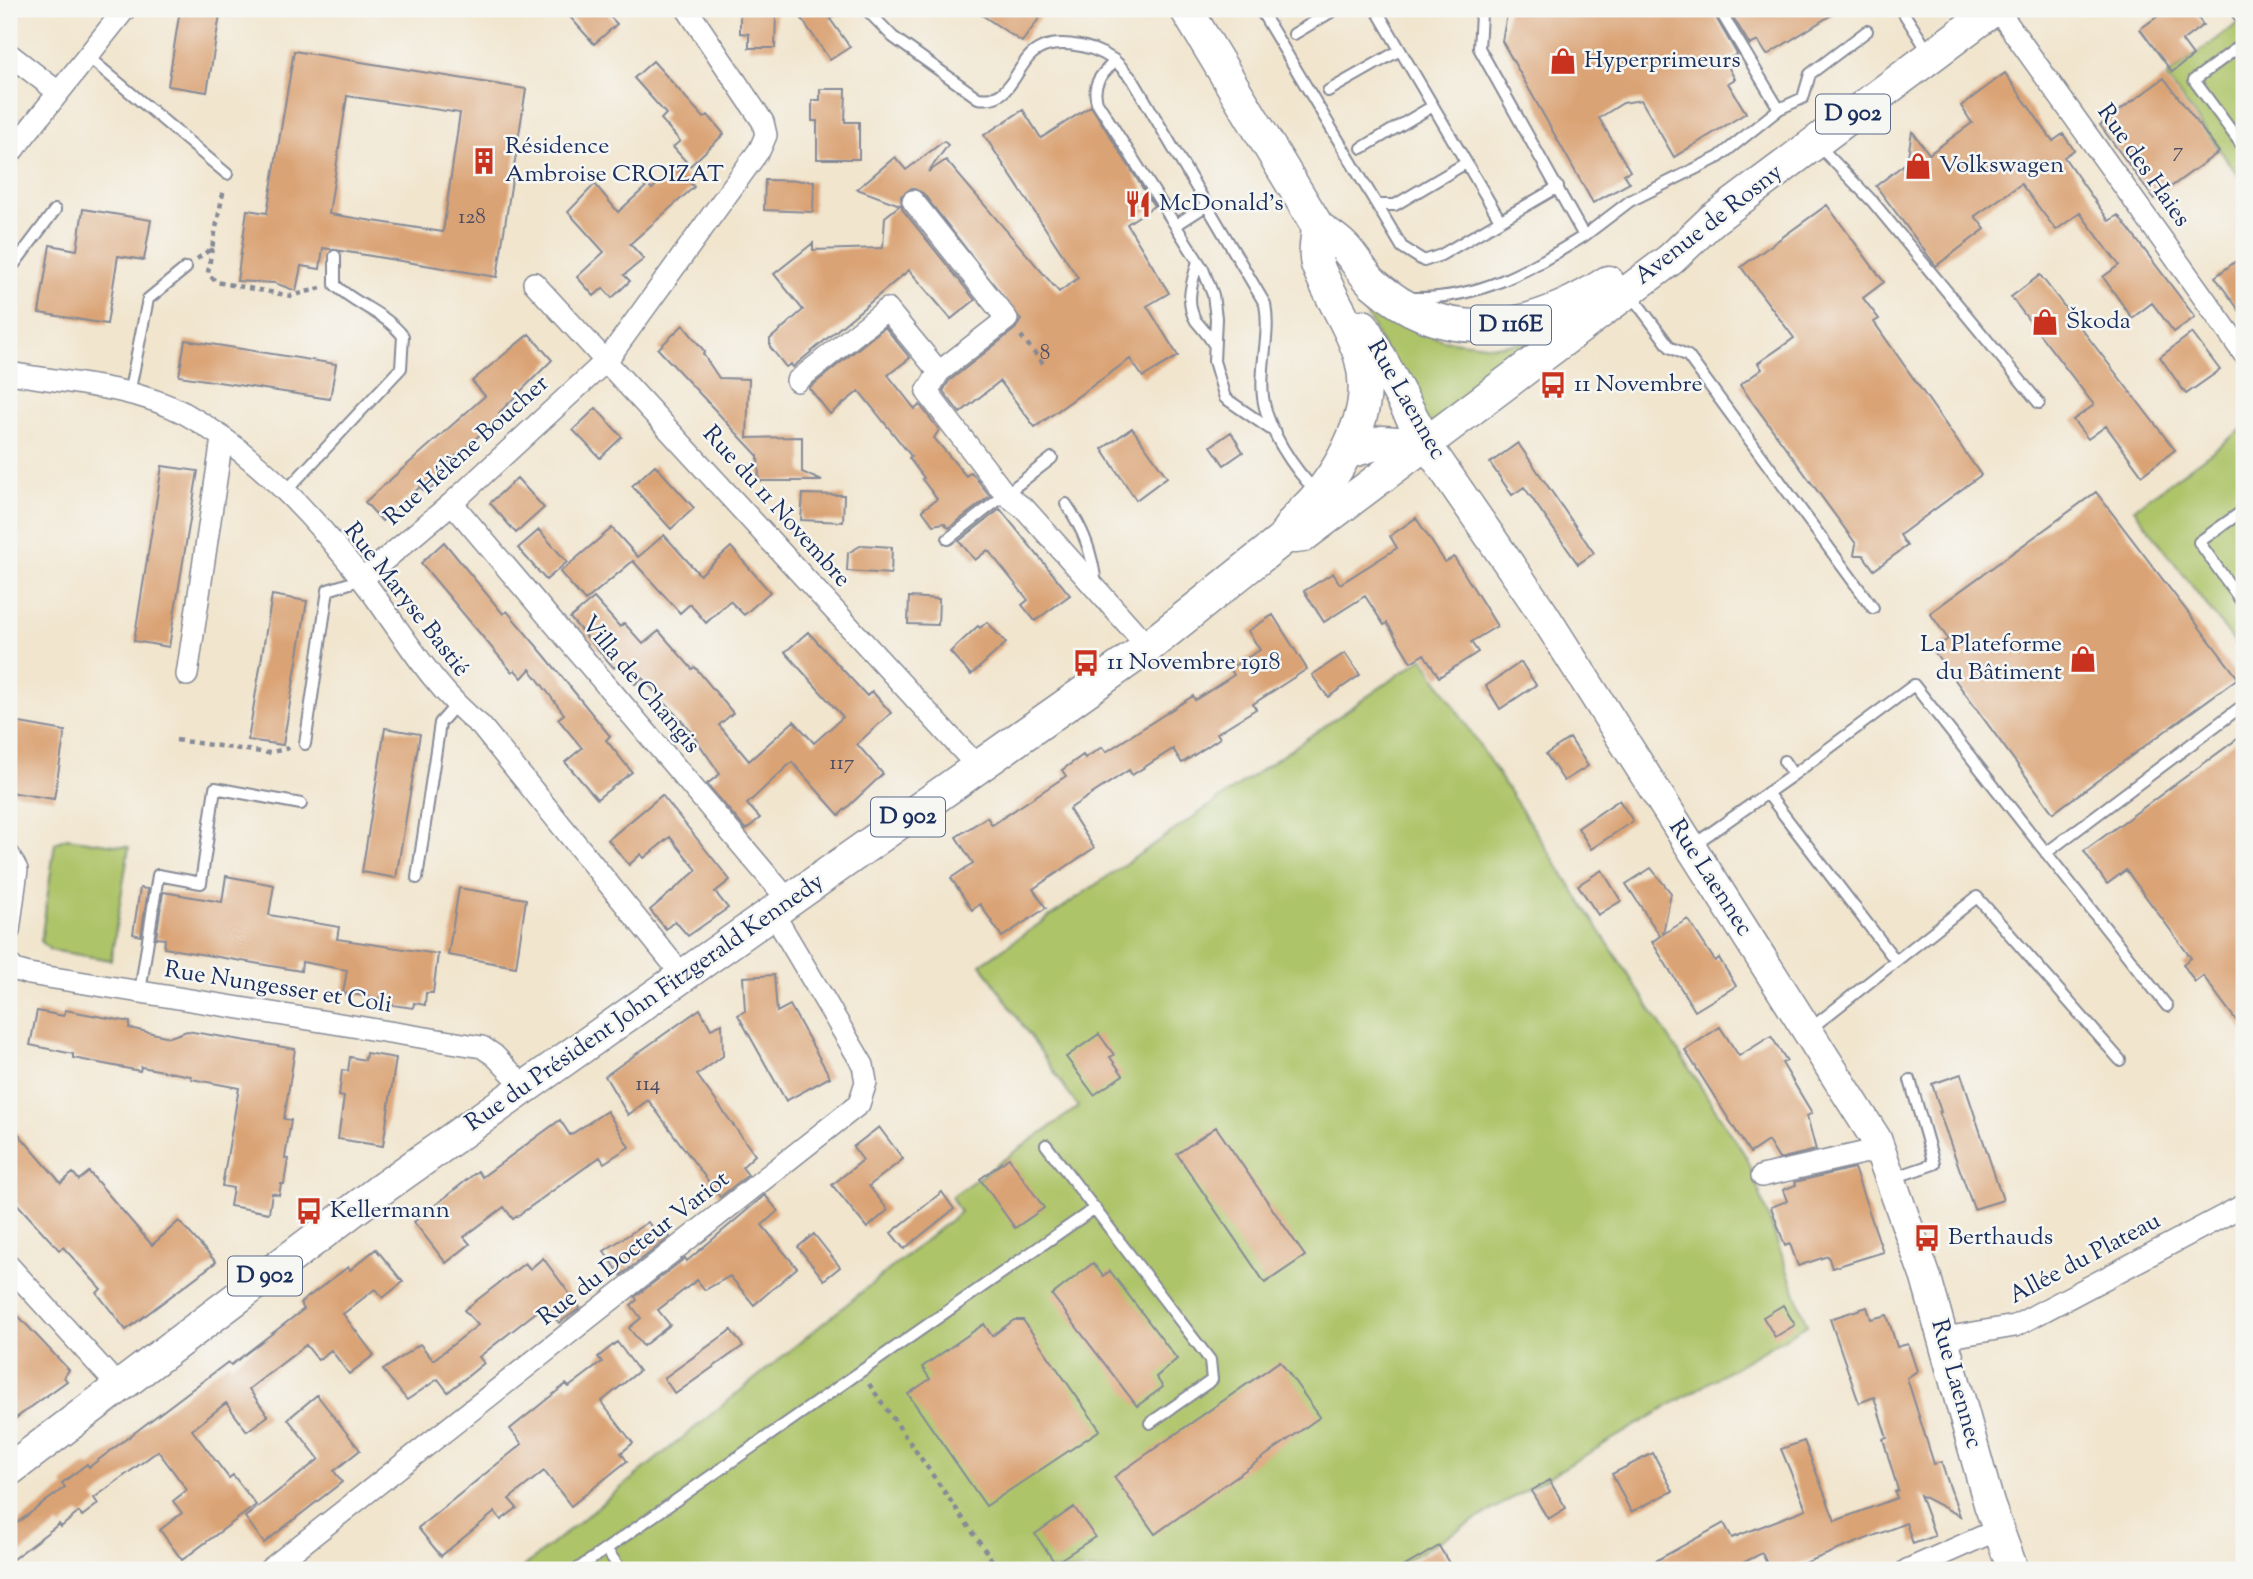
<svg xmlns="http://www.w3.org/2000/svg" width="2253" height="1579" font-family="'Sorts Mill Goudy',serif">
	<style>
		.green { fill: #aec469; stroke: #647a64; stroke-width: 2 }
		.building { fill: #daa374; fill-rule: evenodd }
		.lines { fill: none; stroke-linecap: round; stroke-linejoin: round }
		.lane-casing { stroke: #868a96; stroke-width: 14 }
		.street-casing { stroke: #868a96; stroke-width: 24 }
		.secondary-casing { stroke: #868a96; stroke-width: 33 }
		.primary-casing { stroke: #868a96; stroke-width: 35 }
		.path { stroke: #868a96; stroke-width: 4.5; stroke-dasharray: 5 5; stroke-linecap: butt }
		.lane { stroke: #fff; stroke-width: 10 }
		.street { stroke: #fff; stroke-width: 21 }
		.secondary { stroke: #fff; stroke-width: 30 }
		.primary { stroke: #fff; stroke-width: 32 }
		.labels { text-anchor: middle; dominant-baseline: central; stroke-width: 5; stroke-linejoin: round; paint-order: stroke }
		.number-label { font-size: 21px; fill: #4b4c64 }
		.shield { fill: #f6f6f2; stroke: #5d6b8a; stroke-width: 2 }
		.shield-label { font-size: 23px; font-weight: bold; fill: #1b2f5e }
		.poi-label { font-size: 24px; fill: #1b2f5e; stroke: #f6f6f2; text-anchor: start }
		.street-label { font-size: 24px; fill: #1b2f5e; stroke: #f6f6f2 }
	</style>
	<rect width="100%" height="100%" fill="#f6f6f2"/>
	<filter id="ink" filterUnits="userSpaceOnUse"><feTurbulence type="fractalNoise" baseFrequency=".0143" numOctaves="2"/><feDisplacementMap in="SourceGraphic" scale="14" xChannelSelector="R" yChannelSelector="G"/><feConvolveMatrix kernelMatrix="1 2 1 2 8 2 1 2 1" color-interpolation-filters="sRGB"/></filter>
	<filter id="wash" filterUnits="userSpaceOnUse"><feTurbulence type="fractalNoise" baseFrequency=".00686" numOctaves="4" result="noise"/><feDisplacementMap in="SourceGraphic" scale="28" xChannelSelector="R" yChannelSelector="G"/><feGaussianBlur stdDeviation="1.57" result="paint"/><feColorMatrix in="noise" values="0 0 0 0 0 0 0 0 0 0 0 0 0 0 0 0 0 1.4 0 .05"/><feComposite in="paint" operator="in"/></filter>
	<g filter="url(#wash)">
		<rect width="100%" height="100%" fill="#f1e5ce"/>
		<path class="green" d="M2244 19V183L2166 77Z
			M1360 301 1405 326 1443 340 1494 346 1538 341 1427 428 1421 424Z
			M2244 428V655L2134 509Z
			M1423 658 1747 1158 1807 1325 1390 1570H520L960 1212 951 1197 1078 1107 981 964Z
			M67 838 129 847 111 960 50 950 41 941 55 843Z"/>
		<g id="blocks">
			<path class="building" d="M180 9H221L207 92 168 86Z
				M563 9H603L617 24 594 44Z
				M795 9H845L830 19 850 47 830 60Z
				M973 9H1046L1022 42Z
				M1508 9H1684L1689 17 1703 9H1711L1737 54 1725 61 1735 79 1728 83 1746 113 1674 157 1641 100 1623 103 1599 118 1630 171 1624 174 1630 183 1593 203 1502 41Z
				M1728 9H1841L1767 55 1758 41 1750 45Z
				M2168 9H2192L2203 25 2182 41 2193 56 2172 72 2140 29Z
				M740 11 776 12 775 48H749V34L740 33Z
				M294 51 526 89 497 277 323 248 320 269 301 266 296 291 275 283 237 281 247 210 267 213ZM347 96 460 113 443 232 329 214Z
				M653 61 704 118 708 115 724 134 690 166 673 147 680 141 661 119 666 114 634 78Z
				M2005 73 2053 141 2063 134 2074 150 2064 157 2109 221 2118 215 2195 317 2174 332 2152 303 2132 318 2103 277 2119 265 2080 213 2056 230 2021 184 1975 216 1985 229 1936 266 1876 186 1907 162 1912 131 1929 154 1972 123 1961 106Z
				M2164 78 2219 152 2154 199 2100 125Z
				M820 89H846L845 122H859V159H817V121H812V100H820Z
				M1091 106 1154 206 1127 224 1169 293 1147 306 1178 356 1143 377 1130 359 1035 427 1000 381 960 413 943 391 949 381 1015 329 1021 320 923 193 912 188 901 196 902 209 975 300 951 319 909 270 793 367 791 364 786 367 770 347V339L803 310 774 274 813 243V250L883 248 885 217 900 205 857 189 895 157 906 170 944 141 948 145 928 172 946 160 1059 292 1078 278 984 135 1023 110 1041 138Z
				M676 167 694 187 630 244 644 259 624 275 630 281 612 298 603 288 594 296 577 277 604 252 568 212 595 184 618 212 648 185 652 189Z
				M765 180 814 181 813 212 764 210Z
				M1827 205 1884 282 1863 298 1879 319 1874 322 1981 475 1900 535 1907 546 1874 570 1863 555H1854L1856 544 1740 385 1762 369 1758 363 1794 338 1741 267Z
				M83 209 151 220 144 260 118 256 107 324 39 313 50 245 77 250Z
				M2244 255V317L2215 277Z
				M2040 275 2175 450 2142 475 2106 426 2088 439 2073 420 2094 405 2011 297Z
				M683 325 705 352 703 354 719 378 749 379 747 438 802 437V472L822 481H759L758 456 658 349Z
				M885 327 910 358 888 375 915 409 920 405 939 430 934 438 966 476 971 472 990 496 949 528 944 523 933 525 922 510 937 499 922 479 924 478 909 458 911 456 859 391 830 414 809 388Z
				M2192 333 2220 370 2186 394 2160 357Z
				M529 334 552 360 499 413 501 416 439 471 445 477 426 493 420 487 382 521 365 502 485 396 472 381Z
				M185 340 336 364 330 399 179 376Z
				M596 408 622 437 600 458 573 430Z
				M1132 428 1167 477 1136 500 1102 449Z
				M1231 432 1243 452 1224 465 1211 446Z
				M1518 443 1594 553 1578 564 1524 487 1512 495 1490 463Z
				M655 465 694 508 671 529 632 486Z
				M162 466 198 471 169 647 134 641Z
				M517 478 544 508 516 533 490 503Z
				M2096 492 2238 678 2053 813 1933 650 1948 639 1930 613Z
				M803 494 844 495 843 522 801 520Z
				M1000 509 1070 595 1035 621 1022 605 1028 600 988 550 975 560 959 541Z
				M1416 518 1445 562 1454 557 1497 626 1471 642 1478 652 1439 677 1424 654 1411 662 1387 623 1384 625 1365 596 1324 622 1304 591 1333 573 1340 584 1397 548 1390 536Z
				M612 528 638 557 664 535 700 575 731 547 770 592 744 615 730 601 706 623 690 604 680 613 633 561 585 601 560 572Z
				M539 530 567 562 546 580 518 548Z
				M444 542 503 614 507 611 545 656 610 736 606 740 632 772 597 799 565 762 582 748 558 719 564 714 530 669 522 678 515 670 512 672 421 563Z
				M862 545 892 547 891 574 847 571 848 553Z
				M272 595 307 601 283 745 248 740Z
				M909 597 939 599 938 625 908 624Z
				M594 598 620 627 624 623 643 644 659 631 692 669 695 667 733 713 719 725 749 761 794 721 814 743 843 717 785 652 808 632 867 696 872 691 891 713 857 744 883 774 839 815 792 762 747 804 760 818 746 830 707 784 720 774 688 728 642 678 635 684 618 665 614 668 570 618Z
				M1273 615 1307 669 1253 704 1256 709 1217 733 1220 738 1182 763 1173 749 1132 775 1129 770 1069 809 1094 848 1033 889 1046 908 1002 937 980 904 972 910 951 878 973 863 956 837 987 817 992 825 1066 776 1062 770 1083 755 1085 758 1102 747 1106 752 1193 696 1195 700 1234 675 1230 668 1260 650 1248 631Z
				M987 622 1006 643 971 675 950 652 978 626 980 628Z
				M1345 653 1360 675 1328 697 1312 675Z
				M1521 662 1536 685 1500 709 1486 686Z
				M9 721 65 731 54 799 9 792Z
				M385 728 420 734 396 878 362 872Z
				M2244 734V1031L2203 976 2195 982 2183 964 2191 958 2126 870 2107 884 2084 851Z
				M1570 738 1588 766 1564 781 1546 754Z
				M662 795 730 880 715 892 728 908 688 936 675 921 666 929 650 910 697 870 670 837 644 858 641 854 629 865 608 840Z
				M1619 800 1633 821 1591 849 1578 828Z
				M1651 868 1671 893 1663 934 1688 919 1715 961 1719 958 1736 986 1695 1011 1652 942 1660 936 1626 884Z
				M1602 870 1621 901 1598 915 1578 885Z
				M226 876 274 885 269 915 339 927 337 939 438 954 433 993H426L425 1005 414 1003 413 1008 385 1004 386 999 343 993 347 970 302 962 301 971 164 948 165 939 156 938 163 892 222 902Z
				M140 888 148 889 141 936 133 934Z
				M459 888 526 899 516 967 448 955Z
				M774 975 777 1012 790 1005 830 1077 786 1101 738 1015 745 1011 743 977Z
				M700 1009 711 1029 722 1024 723 1056 697 1075 755 1155 742 1167 748 1175 720 1197 648 1100 628 1115 605 1076Z
				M65 1010 130 1022 129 1028 170 1037 187 1031 295 1049 284 1119 291 1120 285 1158 288 1159 284 1184H281L279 1195 272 1193 269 1213 230 1206 233 1188 222 1186 239 1088 191 1079V1076L141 1067 140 1071 73 1058V1054L30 1045 37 1011 64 1016Z
				M1720 1027 1739 1056 1771 1036 1787 1061 1782 1063 1812 1113 1807 1116 1816 1150 1779 1159 1768 1141 1750 1153 1685 1050Z
				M1099 1034 1114 1055 1110 1057 1123 1075 1094 1095 1066 1057Z
				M366 1053 396 1058 383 1146 338 1139 344 1097 339 1096 342 1070 348 1071 350 1057 365 1060Z
				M1961 1074 2003 1200 1974 1209 1939 1112H1941L1932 1084Z
				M607 1111 629 1147 604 1163 600 1157 513 1219 504 1207 464 1237 470 1244 446 1263 414 1222 478 1171 482 1177 560 1120 570 1135Z
				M9 1123 61 1183 73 1173 79 1180 89 1172 152 1245 179 1221 216 1262 126 1330 97 1293 101 1289 63 1247 59 1250 9 1195Z
				M879 1127 903 1159 869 1186 888 1210 867 1228 832 1185 863 1160 853 1147Z
				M1216 1127 1305 1256 1265 1283 1177 1154Z
				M1009 1158 1044 1208 1015 1228 980 1179Z
				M1854 1168 1883 1252 1832 1268 1828 1256 1798 1266 1790 1244 1785 1246 1771 1207 1787 1201 1783 1190 1796 1185 1795 1182Z
				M942 1192 954 1209 904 1249 891 1233Z
				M765 1195 778 1211 762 1225 797 1268 754 1305 730 1276 705 1290 697 1280 658 1310 670 1325 643 1346 629 1328 641 1318 631 1305 637 1300 635 1297 685 1258 687 1261Z
				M648 1222 653 1229 660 1223 670 1237 621 1275 604 1251Z
				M814 1234 840 1267 824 1280 798 1247Z
				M376 1249 403 1282 383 1298 375 1289 343 1314 374 1355 349 1374 331 1350 318 1360 306 1345 249 1389 268 1416 247 1431 226 1403 192 1430 229 1478 233 1475 256 1505 182 1560 160 1530 182 1513 173 1501 187 1490 158 1451 94 1498 98 1504 82 1516 79 1512 61 1527 59 1524 9 1562V1529L65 1487 62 1483 87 1464 89 1467 228 1362 231 1365 304 1309 300 1303 348 1267 350 1270Z
				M543 1258 580 1308 559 1323 551 1313 547 1317 540 1309 479 1357 484 1363 448 1392 438 1379 407 1400 383 1370 420 1344 433 1360 478 1325 464 1310 525 1263 530 1269Z
				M1093 1263 1103 1276 1110 1271 1177 1359 1156 1377 1163 1387 1137 1406 1052 1295Z
				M1783 1305 1795 1325 1775 1337 1763 1317Z
				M9 1306 69 1370 64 1377 67 1381 9 1423Z
				M1867 1307 1871 1319 1887 1315 1897 1347 1908 1344 1917 1371 1907 1378 1934 1464 1941 1462 1960 1516 1920 1495 1935 1536 1913 1544 1906 1523 1787 1570H1770L1762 1553 1729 1570H1639L1724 1523 1732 1538 1806 1509 1781 1449 1804 1441 1835 1521 1897 1498 1895 1492 1898 1490 1883 1439 1887 1438 1874 1397 1859 1403 1830 1319Z
				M1014 1320H1023L1100 1430 986 1506 908 1394 930 1379 922 1367 984 1324 992 1336Z
				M731 1330 743 1346 675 1394 664 1378Z
				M617 1342 639 1371 601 1402 633 1443 621 1453 627 1461 571 1506 544 1471 509 1499 517 1508 501 1520 495 1512 441 1556 418 1528 522 1444 510 1429 566 1384 569 1387 602 1362 598 1357Z
				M1280 1361 1320 1417 1155 1534 1114 1477Z
				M317 1395 360 1450 334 1471 342 1482 264 1543 245 1517 319 1459 288 1419Z
				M1653 1453 1673 1491 1631 1512 1612 1474Z
				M1549 1480 1566 1508 1548 1519 1531 1491Z
				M1074 1507 1095 1537 1055 1563 1035 1534Z
				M1439 1546 1453 1570H1398Z"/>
		</g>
	</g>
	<g filter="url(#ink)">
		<use href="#blocks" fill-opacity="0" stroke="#868a96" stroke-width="2"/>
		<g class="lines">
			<defs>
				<path id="lane" d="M866 9 893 37 978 98C1008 103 1012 77 1028 58 1048 34 1092 45 1114 60 1121 66 1127 74 1133 80L1265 304C1271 336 1259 366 1263 397 1267 429 1294 470 1317 492
					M1260 9 1402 247 1424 261 1441 255 1558 187
					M1376 9 1500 220
					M1478 9 1481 14 1479 48 1584 236 1630 201 1719 157 1779 109 1803 98 1810 74 1867 31
					M1719 9 1779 109
					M1901 9 1930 54
					M2234 9 2244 22
					M1294 34 1336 9
					M2244 43 2194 80 2244 148
					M87 56 227 174
					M1115 61C1103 73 1091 83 1097 102L1203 269 1213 295 1216 318 1214 361 1225 398 1276 433
					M1328 91 1400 50
					M1817 144 1873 202 2039 403
					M1362 148 1433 106
					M1377 205H1395L1466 163
					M1176 225 1207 205
					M1198 261C1193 280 1184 302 1196 321 1202 328 1208 335 1213 343
					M9 271 55 210
					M1631 295 1670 347 1688 356 1873 608
					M1413 298C1481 299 1527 271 1584 236
					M129 394 148 299 186 268
					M285 492 401 368 403 336C384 312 356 305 335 285V256
					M1066 504C1084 530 1092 553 1096 584
					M2244 510 2199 542 2244 605
					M948 539 1052 458
					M305 744 328 590 362 579
					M1793 775 1914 685 2167 1006
					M1767 793 1896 961
					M1692 846 1793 775 1784 761
					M2046 853 2238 709
					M417 878 440 723 455 706
					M140 992 158 875 201 883 215 788 301 804
					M1810 1029 1977 897 2120 1060
					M1046 1145 1210 1360 1212 1380 1150 1423
					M1893 1178 1934 1164 1910 1080
					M606 1549 621 1570
					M576 1570 1095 1208"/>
				<path id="street" d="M1997 9 2244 354
					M9 54 58 92
					M9 155 125 9
					M913 201 1007 319 939 372 927 392 1005 494 1026 510 1148 647
					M534 283 978 767
					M9 373C65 383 132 386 184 413 258 454 322 525 371 591 405 638 436 691 481 726L683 976
					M797 381 887 309 939 372
					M452 503 789 901
					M362 579 452 503 607 360 760 149 766 135 763 122 687 9
					M187 675 222 439
					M9 855 17 870 9 931
					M9 964 15 970 29 974 482 1047 494 1055 526 1088
					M1762 1176 1880 1149
					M9 1266 118 1386
					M1944 1338 2015 1326 2244 1205
					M269 1570 859 1104 866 1082 863 1065 773 913
					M1907 1570 1997 1530"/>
				<path id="secondary" d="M1427 445 1542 612 1876 1139 1926 1278 1989 1504 2013 1570"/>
				<path id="primary" d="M1186 9 1318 227 1323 245
					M1318 227C1326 233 1336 239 1344 247 1355 258 1362 273 1374 284 1448 349 1533 331 1608 282
					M1363 326 1427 445
					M1346 453 1382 442 1427 445
					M1295 537 1303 536 1671 259 1712 220 1994 9
					M9 1470 380 1190 1148 647 1283 539C1292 519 1306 510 1319 494 1338 471 1351 446 1360 419 1379 356 1337 317 1317 264 1314 254 1317 238 1318 227"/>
			</defs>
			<use href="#lane" class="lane-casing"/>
			<use href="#street" class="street-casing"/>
			<use href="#secondary" class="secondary-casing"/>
			<use href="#primary" class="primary-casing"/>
			<path class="path" d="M212 248 208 273 216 282 291 296 321 288
				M197 259 212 248 224 188
				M1021 336 1046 367
				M176 740 268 753 289 748
				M869 1384 999 1570"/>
			<use href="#lane" class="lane"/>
			<use href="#street" class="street"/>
			<use href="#secondary" class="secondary"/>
			<use href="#primary" class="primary"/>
		</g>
	</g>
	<defs>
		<symbol id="shop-bare" viewBox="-9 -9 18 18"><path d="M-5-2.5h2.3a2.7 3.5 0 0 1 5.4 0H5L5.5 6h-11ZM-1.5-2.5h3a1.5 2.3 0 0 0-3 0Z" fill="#c8321e" stroke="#f6f6f2" stroke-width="2.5" paint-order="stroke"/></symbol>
		<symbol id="building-bare" viewBox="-9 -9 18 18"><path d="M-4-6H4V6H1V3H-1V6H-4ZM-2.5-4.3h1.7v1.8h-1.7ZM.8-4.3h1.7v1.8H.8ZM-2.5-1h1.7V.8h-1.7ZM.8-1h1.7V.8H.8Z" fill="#c8321e" stroke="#f6f6f2" stroke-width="2.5" paint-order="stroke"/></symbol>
		<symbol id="restaurant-bare" viewBox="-9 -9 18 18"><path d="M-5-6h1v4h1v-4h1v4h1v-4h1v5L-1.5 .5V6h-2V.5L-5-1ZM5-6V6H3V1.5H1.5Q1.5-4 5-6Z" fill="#c8321e" stroke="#f6f6f2" stroke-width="2.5" paint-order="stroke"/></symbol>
		<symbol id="bus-bare" viewBox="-9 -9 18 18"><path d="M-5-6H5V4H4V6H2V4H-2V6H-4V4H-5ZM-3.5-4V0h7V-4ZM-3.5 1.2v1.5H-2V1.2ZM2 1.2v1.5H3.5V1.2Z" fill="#c8321e" stroke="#f6f6f2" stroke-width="2.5" paint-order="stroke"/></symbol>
	</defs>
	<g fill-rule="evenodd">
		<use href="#shop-bare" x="1544" y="42" width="38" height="38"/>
		<use href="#building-bare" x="465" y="142" width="38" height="38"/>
		<use href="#shop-bare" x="1899" y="147" width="38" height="38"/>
		<use href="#restaurant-bare" x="1119" y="185" width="38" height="38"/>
		<use href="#shop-bare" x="2026" y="303" width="38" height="38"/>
		<use href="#bus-bare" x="1534" y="366" width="38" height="38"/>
		<use href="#shop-bare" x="2064" y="640" width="38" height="38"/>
		<use href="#bus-bare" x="1067" y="644" width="38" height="38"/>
		<use href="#bus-bare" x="290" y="1192" width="38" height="38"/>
		<use href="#bus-bare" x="1908" y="1219" width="38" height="38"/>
	</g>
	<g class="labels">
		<g class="number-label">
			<text x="2178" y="152">7</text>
			<text x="472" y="218">128</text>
			<text x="1045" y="354">8</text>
			<text x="842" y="764">117</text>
			<text x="648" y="1085">114</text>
		</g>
		<g class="shield">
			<rect x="1816" y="94.5" width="74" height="39" rx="5"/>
			<rect x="1471" y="305.5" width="80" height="39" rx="5"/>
			<rect x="871" y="797.5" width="74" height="39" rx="5"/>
			<rect x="228" y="1256.5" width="74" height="39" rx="5"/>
		</g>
		<g class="shield-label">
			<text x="1853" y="114">D 902</text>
			<text x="1511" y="325">D 116E</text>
			<text x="908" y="817">D 902</text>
			<text x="265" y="1276">D 902</text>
		</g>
		<g class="poi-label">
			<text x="1584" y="61">Hyperprimeurs</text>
			<text x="505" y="147">Résidence<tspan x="505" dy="28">Ambroise CROIZAT</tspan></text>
			<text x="1939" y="166">Volkswagen</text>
			<text x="1159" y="204">McDonald's</text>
			<text x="2066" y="322">Škoda</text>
			<text x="1574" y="385">11 Novembre</text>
			<text x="2062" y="645" text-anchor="end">La Plateforme<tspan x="2062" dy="28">du Bâtiment</tspan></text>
			<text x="1107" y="663">11 Novembre 1918</text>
			<text x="330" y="1211">Kellermann</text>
			<text x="1948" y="1238">Berthauds</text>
		</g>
		<g class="street-label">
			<text transform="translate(2143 166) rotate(55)">Rue des Haies</text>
			<text transform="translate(1709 225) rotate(-38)">Avenue de Rosny</text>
			<text transform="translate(1406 400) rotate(60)">Rue Laennec</text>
			<text transform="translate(467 451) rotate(-42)">Rue Hélène Boucher</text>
			<text transform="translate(776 507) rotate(48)">Rue du 11 Novembre</text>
			<text transform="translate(406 600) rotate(52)">Rue Maryse Bastié</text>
			<text transform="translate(640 685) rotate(50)">Villa de Changis</text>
			<text transform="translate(1710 878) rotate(57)">Rue Laennec</text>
			<text transform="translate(278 988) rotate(9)">Rue Nungesser et Coli</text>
			<text transform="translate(645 1003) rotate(-35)">Rue du Président John Fitzgerald Kennedy</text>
			<text transform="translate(634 1249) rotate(-38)">Rue du Docteur Variot</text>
			<text transform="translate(2085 1259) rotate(-28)">Allée du Plateau</text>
			<text transform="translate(1956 1384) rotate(74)">Rue Laennec</text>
		</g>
	</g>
	<rect width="2253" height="1579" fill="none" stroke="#f6f6f2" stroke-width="35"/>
</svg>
